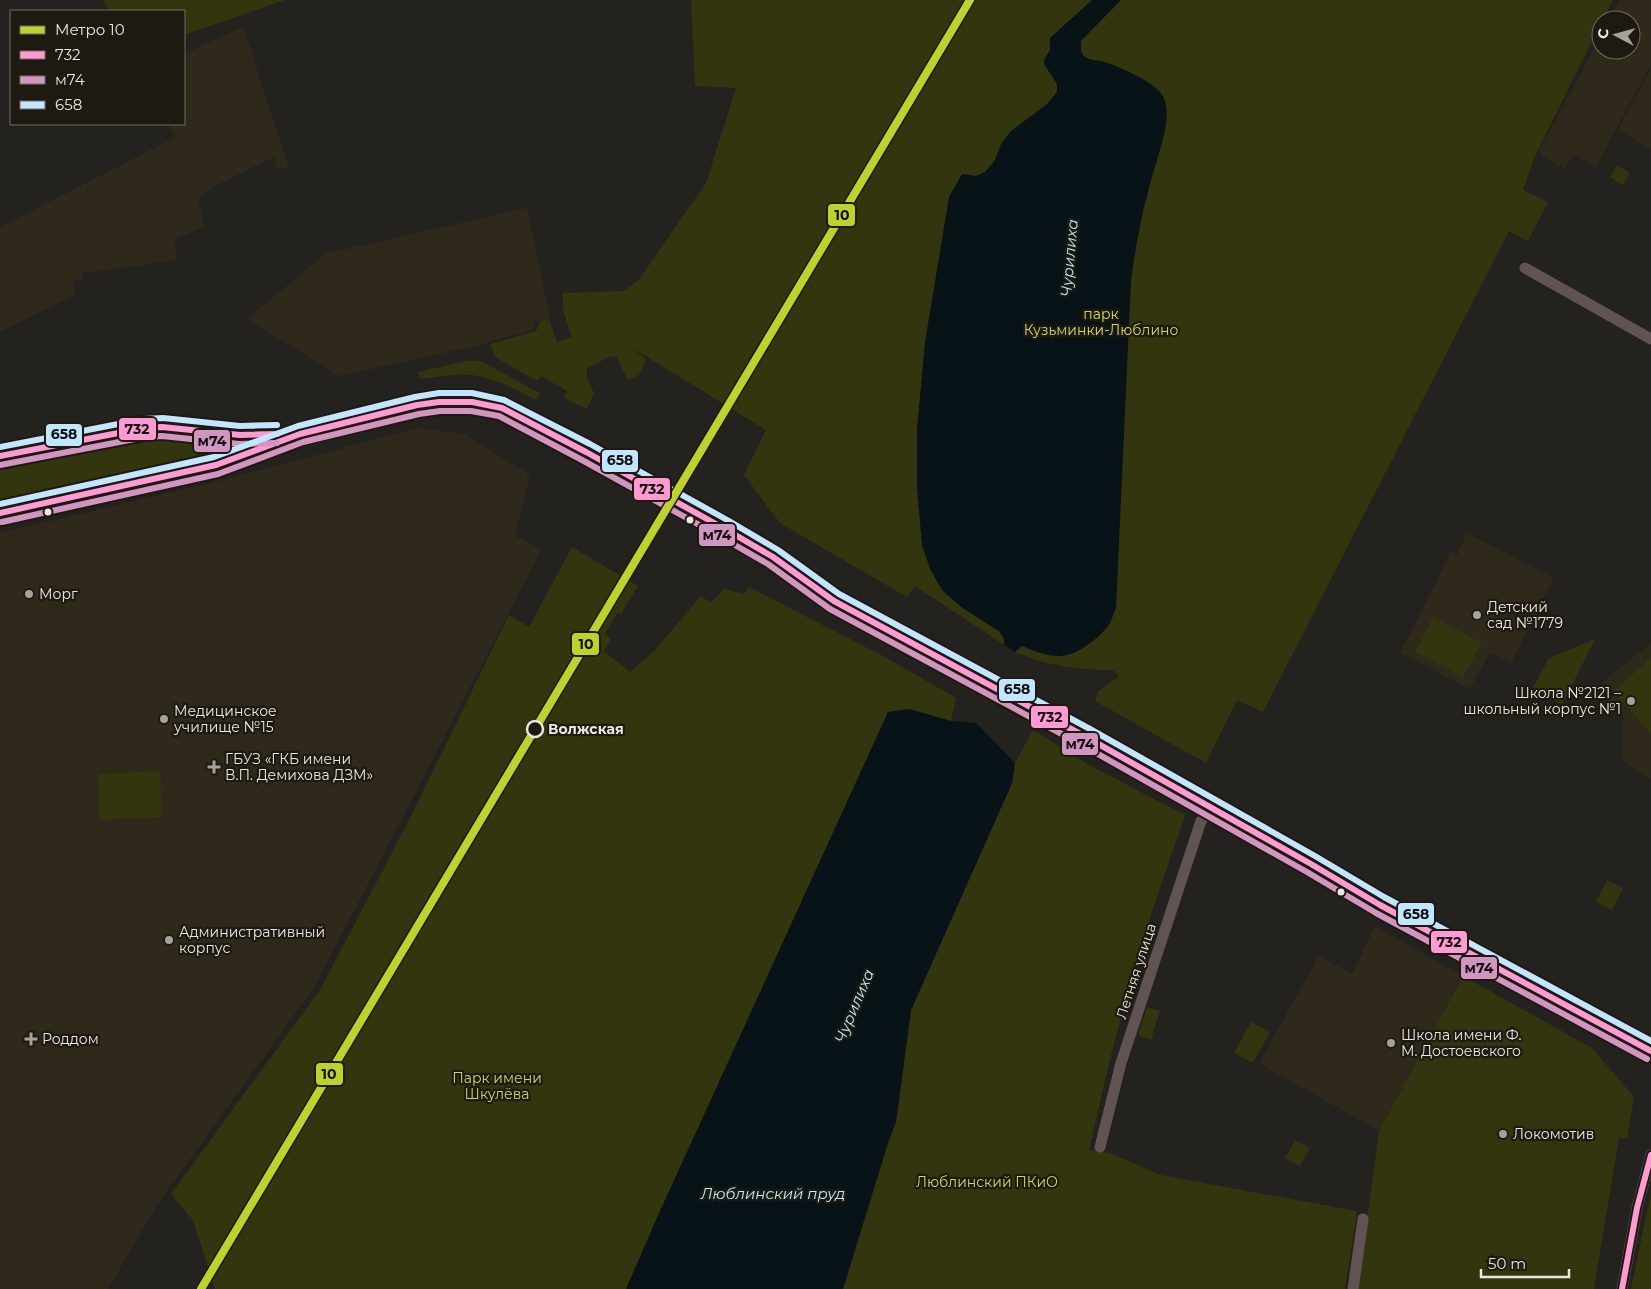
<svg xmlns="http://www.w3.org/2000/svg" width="1651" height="1289" font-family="Montserrat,sans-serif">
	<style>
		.built { fill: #2e291b }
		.green { fill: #33350f }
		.water { fill: #081318 }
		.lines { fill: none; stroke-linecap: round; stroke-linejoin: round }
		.street { stroke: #615354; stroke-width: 11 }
		.secondary { stroke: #665256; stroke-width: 16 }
		.bus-1-casing { stroke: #1e1a12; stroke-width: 10 }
		.bus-2-casing { stroke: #1e1a12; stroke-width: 10 }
		.bus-3-casing { stroke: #1e1a12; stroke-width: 10 }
		.bus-1 { stroke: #ff9ad2; stroke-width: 6 }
		.bus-2 { stroke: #d295bf; stroke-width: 6 }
		.bus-3 { stroke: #c2e6ff; stroke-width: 6 }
		.metro-1-casing { stroke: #1e1a12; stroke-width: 11 }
		.metro-1 { stroke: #bed12c; stroke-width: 8 }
		.bus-dot { fill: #e9e7e1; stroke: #1e1a12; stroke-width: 2 }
		.poi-dot { fill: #a4a29d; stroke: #1e1a12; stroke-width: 2 }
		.stop-dot { fill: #1e1a12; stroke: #e9e7e1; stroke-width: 2.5 }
		.labels { text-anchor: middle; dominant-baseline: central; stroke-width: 4.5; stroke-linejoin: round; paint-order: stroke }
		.park-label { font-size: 14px; fill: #cdd764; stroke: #1e1a12 }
		.poi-label { font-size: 14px; fill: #e9e7e1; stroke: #1e1a12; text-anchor: start }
		.stop-label { font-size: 14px; font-weight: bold; fill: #e9e7e1; stroke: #1e1a12; text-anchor: start }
		.street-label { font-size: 14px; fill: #e9e7e1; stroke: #1e1a12 }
		.water-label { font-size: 15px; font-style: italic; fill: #baebfd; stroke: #1e1a12 }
		.line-badge { stroke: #1e1a12; stroke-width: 2 }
		.pale-badge-label { font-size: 14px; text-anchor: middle; font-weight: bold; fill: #111 }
	</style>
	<rect width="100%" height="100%" fill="#24221e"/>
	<path class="built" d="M1620 0H1651V64L1596 167 1573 154 1565 169 1538 153 1601 35V50H1631V20H1609Z
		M243 26 289 167 278 170 274 157 211 188 198 200 205 227 175 239 176 260 83 273V280L72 281 76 295 0 332V227L176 137 168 124H184V54Z
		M1651 68V149L1618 129Z
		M527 208 550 318 535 321 534 329 480 345 339 376 247 319 325 254Z
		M419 428 464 434 530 475 515 536 542 549 315 986 159 1202 108 1289H0V533L227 479Z
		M1467 533 1554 578 1511 663 1490 652 1470 689 1400 653 1451 552 1457 555Z
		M1651 643V780L1622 760 1623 716 1598 686Z
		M1375 926 1463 976 1379 1131 1259 1063 1319 956 1352 974Z"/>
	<path class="green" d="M103 0H285L184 35V11H110Z
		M691 0H1613L1603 20H1601V23L1535 156 1523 190 1548 202 1528 241 1509 231 1263 712 1237 700 1206 763 1095 701 1098 692 1119 676 1113 670C1078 670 1048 666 1015 652L915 586 907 597 780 523 744 475 766 430 631 347 646 359 639 375 628 380 616 356 609 357 587 368V378L594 393 587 409 564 398 567 391 541 376 537 381 495 357 490 344 536 331 540 321 549 319 557 342 572 337 563 310V293L623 291 638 281 706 183 736 88 695 86Z
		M1617 165 1630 173 1623 185 1610 177Z
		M466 361H481L540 393 536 400C515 389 495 378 471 375 455 373 437 377 420 379L418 372Z
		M146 435 244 446 0 508V469H7Z
		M572 547 638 586 621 614 618 612 605 634 611 639 604 651 630 672 655 650 701 596 711 603 724 589 744 594 749 587 883 656 956 698 951 721 909 709 660 1211 626 1289H215L193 1220 171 1194 320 990 409 820 509 615 529 627Z
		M1433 617 1482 643 1463 677 1415 652Z
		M1595 639 1562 705 1533 688 1549 658Z
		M1651 658V734L1613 691Z
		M1033 730 1089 765 1185 815 1139 950 1110 1059 1089 1150 1110 1153 1161 1175 1357 1211 1345 1289H843L888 1143 896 1122 911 1010 1012 783 1015 763Z
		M160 771 162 817 100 820 98 774Z
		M1607 880 1623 888 1612 910 1596 902Z
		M1463 976 1592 1048 1634 1097 1627 1139 1619 1138 1594 1289H1358L1379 1131Z
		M1147 1007 1160 1011 1151 1040 1138 1035Z
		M1251 1022 1270 1032 1253 1063 1234 1053Z
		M1295 1140 1310 1148 1300 1166 1285 1158Z
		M1651 1192V1289H1631Z"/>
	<path class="water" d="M1092 0H1121L1081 41C1081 45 1080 51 1083 55 1088 61 1098 60 1105 62 1121 68 1154 81 1163 96 1168 105 1167 120 1165 130 1161 150 1153 171 1148 192 1140 221 1135 251 1131 281L1116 608C1113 614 1112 621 1108 626 1098 639 1076 656 1060 656 1046 656 1034 651 1022 646L1015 652 1004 645V639L1000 632 961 607 942 590 930 569 922 545 917 489V429L925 342 949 197 962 174 976 176 985 172 995 160 1001 144 1011 131 1047 104 1057 92V84L1044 64V60L1050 50V38Z
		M909 709 951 721 976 723 1015 763 1012 783 911 1010 896 1122 888 1143 843 1289H626L660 1211 888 712Z"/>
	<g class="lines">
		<path class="street" d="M1525 268 1651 339
			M1100 1147 1121 1063 1201 821 1212 808
			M1353 1289 1363 1219
			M1622 1289 1637 1208 1651 1155"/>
		<path class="secondary" d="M0 456H5L144 428 162 427 240 435 288 434
			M0 513 216 465 300 434 417 405 439 402H472L487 404 502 408 586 452 725 529 773 557 834 601 1086 737 1311 864 1380 905 1651 1051"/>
		<defs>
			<path id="bus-1" d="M0 456 144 428 162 427 240 435 277 434
				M0 513 216 465 300 434 417 405 439 402H472L502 408 586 452 725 529 773 557 834 601 1086 737 1311 864 1380 905 1651 1051
				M1622 1289 1637 1208 1651 1155"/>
			<path id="bus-2" d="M0 465 145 437 162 436 239 444 277 443
				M2 522 218 474 303 442 419 414 440 411H471L499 416 582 460 721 537 768 564 830 609 1082 745 1307 872 1376 913 1647 1059"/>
			<path id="bus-3" d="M0 447 144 419 163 418 240 426 277 425
				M0 504 214 457 298 426 415 397 439 393H472L504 400 590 444 729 521 778 550 839 594 1090 729 1315 856 1384 897 1651 1041"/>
		</defs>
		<use href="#bus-1" class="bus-1-casing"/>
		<use href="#bus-2" class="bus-2-casing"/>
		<use href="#bus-3" class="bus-3-casing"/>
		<use href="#bus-1" class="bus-1"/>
		<use href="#bus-2" class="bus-2"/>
		<use href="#bus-3" class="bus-3"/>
		<defs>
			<path id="metro-1" d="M201 1289 970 0"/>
		</defs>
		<use href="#metro-1" class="metro-1-casing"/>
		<use href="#metro-1" class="metro-1"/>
	</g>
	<g class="bus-dot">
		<circle cx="48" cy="512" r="4.5"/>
		<circle cx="690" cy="520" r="4.5"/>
		<circle cx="1341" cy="892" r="4.5"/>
	</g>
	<g class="poi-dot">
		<circle cx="29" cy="594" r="5"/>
		<circle cx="1477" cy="615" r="5"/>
		<circle cx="1631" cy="701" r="5"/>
		<circle cx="164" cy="719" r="5"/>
		<path d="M211.5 759.5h5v5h5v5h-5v5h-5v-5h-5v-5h5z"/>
		<circle cx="169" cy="940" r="5"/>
		<path d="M28.5 1031.5h5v5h5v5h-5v5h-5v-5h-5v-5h5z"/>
		<circle cx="1391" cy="1043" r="5"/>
		<circle cx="1503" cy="1134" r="5"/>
	</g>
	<circle class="stop-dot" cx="535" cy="729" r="8"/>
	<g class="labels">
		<g class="park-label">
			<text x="1101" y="314">парк<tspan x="1101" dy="16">Кузьминки-Люблино</tspan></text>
			<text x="497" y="1078">Парк имени<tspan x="497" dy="16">Шкулёва</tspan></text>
			<text x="987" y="1182">Люблинский ПКиО</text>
		</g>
		<g class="poi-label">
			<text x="39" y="594">Морг</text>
			<text x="1487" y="607">Детский<tspan x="1487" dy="16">сад №1779</tspan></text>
			<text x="1621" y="693" text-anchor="end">Школа №2121 –<tspan x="1621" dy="16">школьный корпус №1</tspan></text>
			<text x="174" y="711">Медицинское<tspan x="174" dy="16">училище №15</tspan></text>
			<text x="225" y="759">ГБУЗ «ГКБ имени<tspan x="225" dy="16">В.П. Демихова ДЗМ»</tspan></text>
			<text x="179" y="932">Административный<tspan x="179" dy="16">корпус</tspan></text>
			<text x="1401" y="1035">Школа имени Ф.<tspan x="1401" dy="16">М. Достоевского</tspan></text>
			<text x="42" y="1039">Роддом</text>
			<text x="1513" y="1134">Локомотив</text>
		</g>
		<g class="stop-label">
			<text x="548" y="729">Волжская</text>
		</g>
		<g class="street-label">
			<text transform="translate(1136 971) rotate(-72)">Летняя улица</text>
		</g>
		<g class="water-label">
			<text transform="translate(1069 258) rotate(-85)">Чурилиха</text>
			<text transform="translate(854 1006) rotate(-67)">Чурилиха</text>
			<text x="773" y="1193">Люблинский пруд</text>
		</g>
	</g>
	<g class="line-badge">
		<rect x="827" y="203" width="29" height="24" rx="5" fill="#bed12c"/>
		<rect x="118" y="417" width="39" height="24" rx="5" fill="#ff9ad2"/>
		<rect x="45" y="423" width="38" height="24" rx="5" fill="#c2e6ff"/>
		<rect x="193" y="429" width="38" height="24" rx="5" fill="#d295bf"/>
		<rect x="601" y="449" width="38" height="24" rx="5" fill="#c2e6ff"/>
		<rect x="633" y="477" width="38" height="24" rx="5" fill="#ff9ad2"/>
		<rect x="698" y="523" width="38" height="24" rx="5" fill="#d295bf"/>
		<rect x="571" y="632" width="29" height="24" rx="5" fill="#bed12c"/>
		<rect x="998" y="678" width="38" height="24" rx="5" fill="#c2e6ff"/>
		<rect x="1030" y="705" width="39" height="24" rx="5" fill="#ff9ad2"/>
		<rect x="1061" y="732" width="38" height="24" rx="5" fill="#d295bf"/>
		<rect x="1397" y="902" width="38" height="24" rx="5" fill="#c2e6ff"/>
		<rect x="1430" y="930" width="38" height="24" rx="5" fill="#ff9ad2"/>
		<rect x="1460" y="956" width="38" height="24" rx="5" fill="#d295bf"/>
		<rect x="315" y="1062" width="29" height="24" rx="5" fill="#bed12c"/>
	</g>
	<g class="pale-badge-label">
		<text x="842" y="220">10</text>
		<text x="137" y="434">732</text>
		<text x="64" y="439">658</text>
		<text x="212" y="446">м74</text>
		<text x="620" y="465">658</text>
		<text x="652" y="494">732</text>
		<text x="717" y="540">м74</text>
		<text x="586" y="649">10</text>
		<text x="1017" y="694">658</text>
		<text x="1050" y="722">732</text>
		<text x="1080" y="749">м74</text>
		<text x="1416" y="919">658</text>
		<text x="1449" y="947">732</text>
		<text x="1479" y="973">м74</text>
		<text x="329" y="1079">10</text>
	</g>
	<rect x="10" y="10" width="175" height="115" fill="#1e1a12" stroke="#6f6c65"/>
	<rect x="20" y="26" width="25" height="8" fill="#bed12c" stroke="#6f6c65"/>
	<text x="55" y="35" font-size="15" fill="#e9e7e1">Метро 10</text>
	<rect x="20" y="51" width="25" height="8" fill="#ff9ad2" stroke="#6f6c65"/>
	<text x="55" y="60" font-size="15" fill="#e9e7e1">732</text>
	<rect x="20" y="76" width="25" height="8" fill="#d295bf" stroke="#6f6c65"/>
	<text x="55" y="85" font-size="15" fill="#e9e7e1">м74</text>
	<rect x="20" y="101" width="25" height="8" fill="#c2e6ff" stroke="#6f6c65"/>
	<text x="55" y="110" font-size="15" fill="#e9e7e1">658</text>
	<g transform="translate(1616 35) rotate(276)"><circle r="24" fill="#1e1a12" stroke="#6f6c65"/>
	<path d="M0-4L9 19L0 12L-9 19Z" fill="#a4a29d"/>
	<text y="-8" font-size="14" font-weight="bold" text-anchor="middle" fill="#e9e7e1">С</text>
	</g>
	<path d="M1481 1269v8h88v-8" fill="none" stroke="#e9e7e1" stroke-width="2.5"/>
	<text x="1488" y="1269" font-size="15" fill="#e9e7e1" stroke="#1e1a12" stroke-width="4" paint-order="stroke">50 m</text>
</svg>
